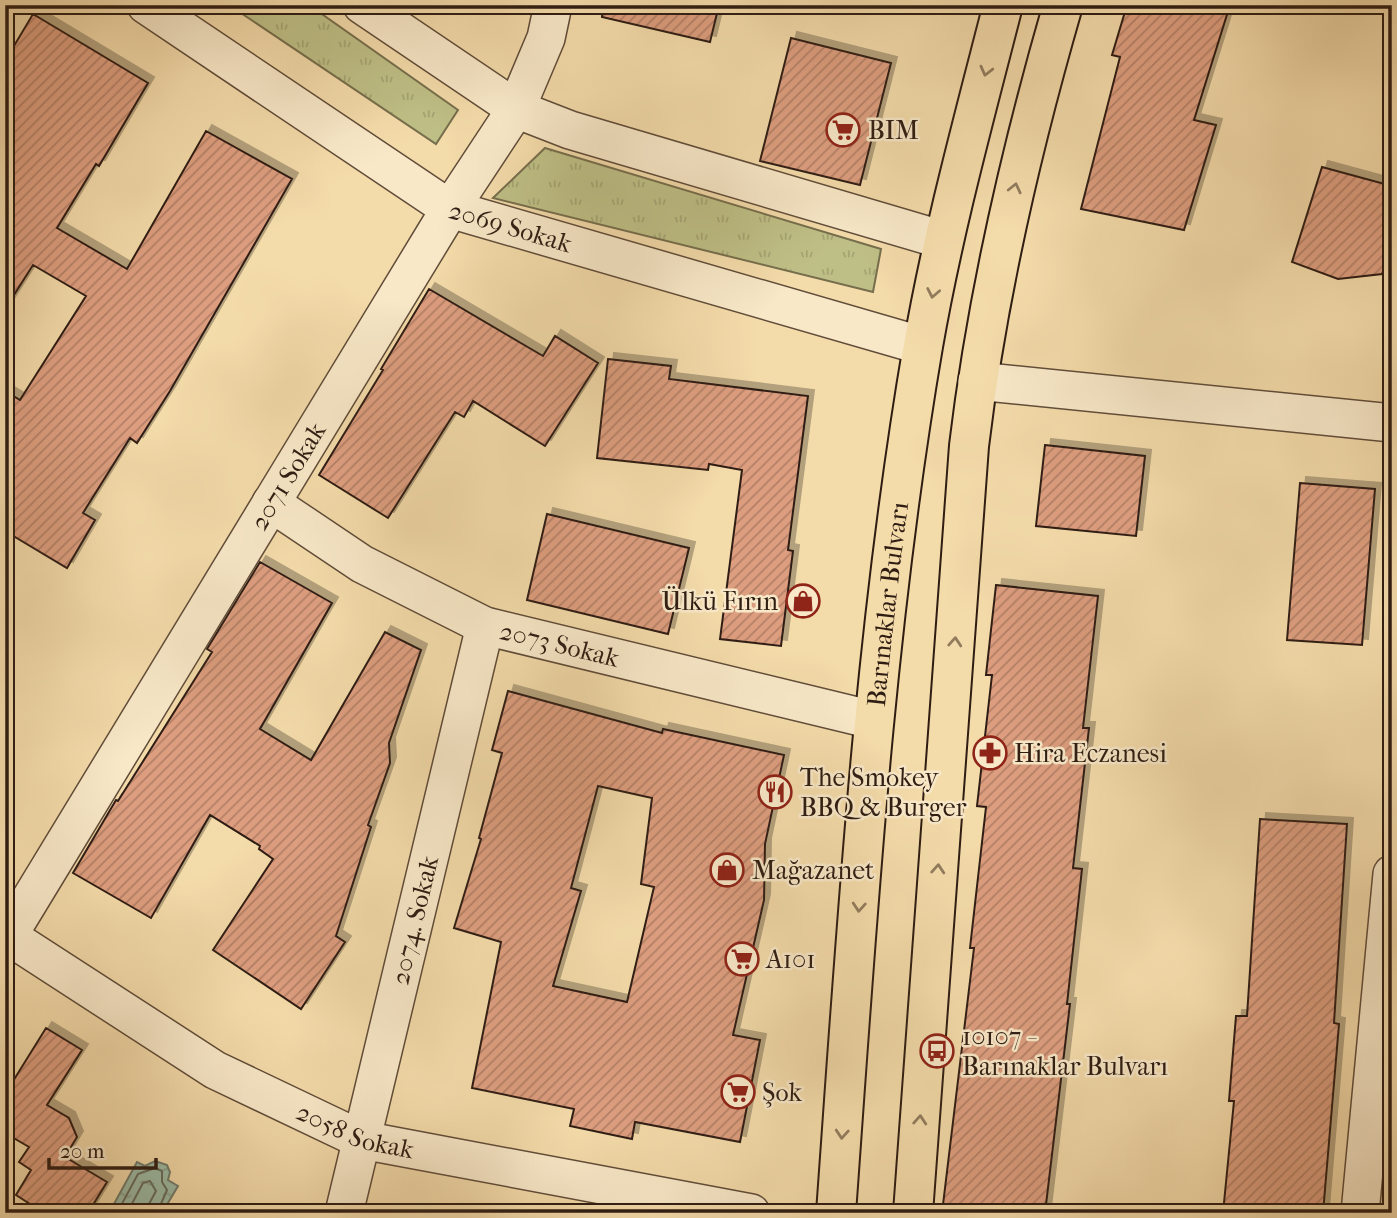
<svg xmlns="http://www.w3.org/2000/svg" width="1397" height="1218" font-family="'IM FELL French Canon',serif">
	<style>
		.park { fill: url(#park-tufts); stroke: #766e4c; stroke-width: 2 }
		.water { fill: url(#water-ripples); stroke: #707c6b; stroke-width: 2 }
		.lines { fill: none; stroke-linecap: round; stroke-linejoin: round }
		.shore { stroke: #666c5c; stroke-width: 2 }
		.building { fill: url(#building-hatch); stroke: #2f1d13; stroke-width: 2; fill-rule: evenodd; filter: url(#shadow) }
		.street-casing { stroke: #604c39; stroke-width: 40 }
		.primary-casing { stroke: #2f1d13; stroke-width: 42 }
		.street { stroke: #f8e8c8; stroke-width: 37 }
		.primary { stroke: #f4dbaa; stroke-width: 38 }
		.oneway { stroke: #927c5e }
		.labels { text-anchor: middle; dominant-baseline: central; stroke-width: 5; stroke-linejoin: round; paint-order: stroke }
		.poi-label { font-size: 26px; fill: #2f1d13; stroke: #f8e8c8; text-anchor: start }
		.street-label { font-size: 26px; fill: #2f1d13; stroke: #f8e8c8 }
	</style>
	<defs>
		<pattern id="park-tufts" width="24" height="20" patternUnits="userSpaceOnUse" patternTransform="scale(1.75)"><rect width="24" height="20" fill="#bebf86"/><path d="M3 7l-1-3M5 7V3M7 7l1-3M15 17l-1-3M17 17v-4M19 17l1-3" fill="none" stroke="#a4a473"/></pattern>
		<pattern id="water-ripples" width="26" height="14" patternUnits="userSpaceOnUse" patternTransform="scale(1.75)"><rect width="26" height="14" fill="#9cbba6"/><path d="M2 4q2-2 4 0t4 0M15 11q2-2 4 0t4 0" fill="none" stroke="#87a08e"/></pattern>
		<pattern id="building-hatch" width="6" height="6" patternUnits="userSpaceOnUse" patternTransform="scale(1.75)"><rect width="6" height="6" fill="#dd9e7f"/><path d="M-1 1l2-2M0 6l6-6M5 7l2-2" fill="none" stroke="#b48067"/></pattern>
		<filter id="shadow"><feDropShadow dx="6" dy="-6" stdDeviation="0" flood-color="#0004"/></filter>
	</defs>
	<rect width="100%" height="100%" fill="#f4dbaa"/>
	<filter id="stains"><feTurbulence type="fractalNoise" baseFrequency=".00286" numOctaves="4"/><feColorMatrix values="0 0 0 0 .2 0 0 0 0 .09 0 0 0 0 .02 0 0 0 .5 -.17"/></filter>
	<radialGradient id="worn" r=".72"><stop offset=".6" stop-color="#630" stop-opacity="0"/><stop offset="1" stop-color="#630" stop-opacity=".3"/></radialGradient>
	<path class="park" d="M229 5H309L458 110 436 144Z
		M545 148 881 249 873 292 493 198Z"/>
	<path class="water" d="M155 1161 167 1165 170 1172 168 1180 178 1186 162 1213H109L137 1162 145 1166Z"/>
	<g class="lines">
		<path class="shore" d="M117 1213 138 1174 155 1168 162 1171V1182L167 1190 157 1213
			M127 1213 143 1183 150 1181 156 1191 149 1204 148 1213"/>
	</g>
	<path class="building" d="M603 5H719L710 42 602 17Z
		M1127 5H1230L1194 120 1216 125 1184 230 1081 209 1120 57 1112 55Z
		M33 14 148 83 99 166 96 164 57 228 127 269 206 131 292 179 170 391 137 443 130 438 83 513 95 520 67 568 5 531V391L20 400 86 296 33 265 5 309V61Z
		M791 38 891 63 860 185 760 161Z
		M1322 167 1392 186V248L1382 274 1338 279 1292 262Z
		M429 289 543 356 555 336 598 363 545 446 473 401 464 417 455 412 388 518 319 475 383 370 381 369Z
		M608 359 671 366 669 379 808 396 788 550 793 551 781 646 720 639 742 470 709 464 708 470 597 458Z
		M1045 445 1145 456 1136 536 1036 526Z
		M1300 483 1375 489 1362 645 1287 640Z
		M547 514 689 548 668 634 527 600Z
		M260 562 332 603 260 729 311 760 385 632 421 650 389 743 390 763 368 825 371 827 336 936 345 942 301 1009 213 950 273 859 259 849 260 846 210 815 151 918 73 873 116 800 118 801 212 652 207 649Z
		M996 585 1098 596 1083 728H1089L1073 868 1082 869 1067 1004H1070L1045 1213H942L974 948H970L986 807 977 806 992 675H986Z
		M508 691 662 733 663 729 784 755 765 844 764 900 733 1035 760 1040 740 1142 635 1122 632 1139 570 1126 574 1109 472 1088 501 942 454 928 481 839 479 838 502 753 492 750ZM598 786 652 798 641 884 654 887 627 1002 553 986 581 891 571 888Z
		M1260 819 1347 824 1334 1023 1339 1024 1323 1213H1223L1234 1101H1229L1236 1016H1247Z
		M46 1028 82 1050 47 1105 69 1118 77 1137 65 1157 107 1182 88 1213H44L16 1195 31 1170 19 1162 29 1147 5 1133V1094Z"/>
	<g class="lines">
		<defs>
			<g id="street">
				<path id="s1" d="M146 5 450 209 923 346"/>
				<path d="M362 5 516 109 570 130 943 240"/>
				<path d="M977 381 1392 423"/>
				<path id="s2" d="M271 503 362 564 485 626 873 720"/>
				<path id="s3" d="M5 934 215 1070 362 1140 751 1213"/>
				<path id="s4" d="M5 941 450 209 516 109 546 38 553 5"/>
				<path id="s5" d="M344 1213 485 626"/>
				<path d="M1360 1213 1392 874"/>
			</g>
			<g id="primary">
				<path id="s6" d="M836 1213C857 923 874 632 923 346 943 231 974 118 1003 5"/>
				<path d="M913 1213 969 446C987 296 1021 150 1063 5"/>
			</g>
		</defs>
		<use href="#street" class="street-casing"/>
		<use href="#primary" class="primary-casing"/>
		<use href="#street" class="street"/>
		<use href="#primary" class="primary"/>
	</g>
	<defs><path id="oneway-chevron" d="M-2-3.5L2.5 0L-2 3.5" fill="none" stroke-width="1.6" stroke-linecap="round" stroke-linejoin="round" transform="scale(1.75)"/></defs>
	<g class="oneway">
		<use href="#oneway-chevron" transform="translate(986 71) rotate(104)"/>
		<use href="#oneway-chevron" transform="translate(1015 188) rotate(-77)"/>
		<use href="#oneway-chevron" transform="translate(933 293) rotate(101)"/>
		<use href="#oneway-chevron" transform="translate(955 642) rotate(-86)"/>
		<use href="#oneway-chevron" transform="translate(938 869) rotate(-86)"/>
		<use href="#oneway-chevron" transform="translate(859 907) rotate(94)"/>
		<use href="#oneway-chevron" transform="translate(920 1120) rotate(-86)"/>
		<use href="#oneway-chevron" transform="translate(842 1134) rotate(94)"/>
	</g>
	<defs>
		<symbol id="supermarket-ring" viewBox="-11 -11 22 22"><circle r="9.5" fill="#f8e8c8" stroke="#8f2418" stroke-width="1.5"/><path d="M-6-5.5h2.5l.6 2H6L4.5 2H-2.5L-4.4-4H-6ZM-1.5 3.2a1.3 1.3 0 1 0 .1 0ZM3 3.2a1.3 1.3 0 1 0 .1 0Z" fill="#8f2418"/></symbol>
		<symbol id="shop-ring" viewBox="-11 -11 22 22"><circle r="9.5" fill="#f8e8c8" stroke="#8f2418" stroke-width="1.5"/><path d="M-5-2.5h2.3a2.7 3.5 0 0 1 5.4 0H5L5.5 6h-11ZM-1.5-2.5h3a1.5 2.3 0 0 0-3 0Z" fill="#8f2418"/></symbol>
		<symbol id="pharmacy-ring" viewBox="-11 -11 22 22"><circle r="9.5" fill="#f8e8c8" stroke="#8f2418" stroke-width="1.5"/><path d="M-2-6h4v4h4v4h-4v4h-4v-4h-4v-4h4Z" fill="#8f2418"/></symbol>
		<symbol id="restaurant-ring" viewBox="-11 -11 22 22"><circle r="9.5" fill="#f8e8c8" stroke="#8f2418" stroke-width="1.5"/><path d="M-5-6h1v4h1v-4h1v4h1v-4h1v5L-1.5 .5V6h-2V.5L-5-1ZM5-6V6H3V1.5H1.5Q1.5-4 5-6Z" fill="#8f2418"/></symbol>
		<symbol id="bus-ring" viewBox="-11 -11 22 22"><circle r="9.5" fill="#f8e8c8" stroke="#8f2418" stroke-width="1.5"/><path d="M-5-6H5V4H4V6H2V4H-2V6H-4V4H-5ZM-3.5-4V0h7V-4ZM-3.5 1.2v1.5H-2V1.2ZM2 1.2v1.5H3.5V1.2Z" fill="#8f2418"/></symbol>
	</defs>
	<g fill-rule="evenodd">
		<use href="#supermarket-ring" x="824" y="111" width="38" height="38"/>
		<use href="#shop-ring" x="784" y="582" width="38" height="38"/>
		<use href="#pharmacy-ring" x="971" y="734" width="38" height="38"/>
		<use href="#restaurant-ring" x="756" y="773" width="38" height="38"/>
		<use href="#shop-ring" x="708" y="851" width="38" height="38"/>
		<use href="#supermarket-ring" x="723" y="940" width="38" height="38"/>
		<use href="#bus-ring" x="918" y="1032" width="38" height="38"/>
		<use href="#supermarket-ring" x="719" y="1073" width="38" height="38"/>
	</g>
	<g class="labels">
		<g class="poi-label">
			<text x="868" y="130">BIM</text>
			<text x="778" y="601" text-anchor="end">Ülkü Fırın</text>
			<text x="1014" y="753">Hira Eczanesi</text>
			<text x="800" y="777">The Smokey<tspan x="800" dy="30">BBQ &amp; Burger</tspan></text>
			<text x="752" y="870">Mağazanet</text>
			<text x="766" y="959">A101</text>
			<text x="962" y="1036">10107 -<tspan x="962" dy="30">Barınaklar Bulvarı</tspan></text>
			<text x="762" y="1092">Şok</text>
		</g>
		<g class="street-label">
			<text stroke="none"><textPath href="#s1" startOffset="429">2069 Sokak</textPath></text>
			<text stroke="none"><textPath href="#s4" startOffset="544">2071 Sokak</textPath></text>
			<text stroke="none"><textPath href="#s6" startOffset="611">Barınaklar Bulvarı</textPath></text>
			<text stroke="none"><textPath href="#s2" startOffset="324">2073 Sokak</textPath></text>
			<text stroke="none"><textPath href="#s5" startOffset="301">2074. Sokak</textPath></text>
			<text stroke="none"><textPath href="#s3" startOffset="404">2058 Sokak</textPath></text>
		</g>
	</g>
	<rect width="1397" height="1218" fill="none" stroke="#f4dbaa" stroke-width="28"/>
	<rect x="7" y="7" width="1383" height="1204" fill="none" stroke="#2f1d13" stroke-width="3.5"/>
	<rect x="14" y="14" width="1369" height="1190" fill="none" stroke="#2f1d13" stroke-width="2"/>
	<path d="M49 1158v10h107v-10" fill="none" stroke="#2f1d13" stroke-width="3.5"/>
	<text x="60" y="1158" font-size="21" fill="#2f1d13" stroke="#f8e8c8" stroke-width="5" paint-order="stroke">20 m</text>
	<rect width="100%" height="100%" filter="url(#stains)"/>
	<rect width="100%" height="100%" fill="url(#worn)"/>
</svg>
